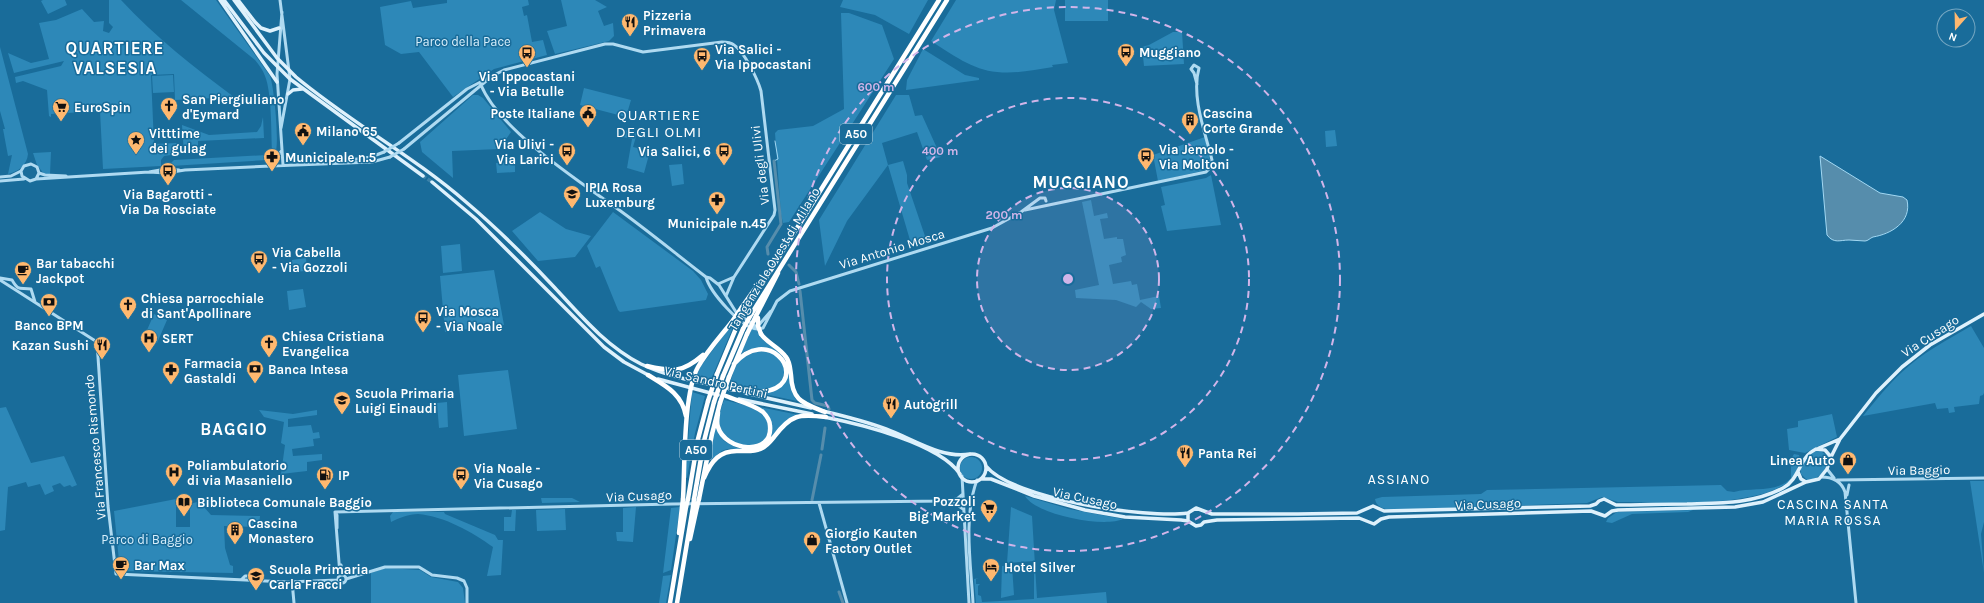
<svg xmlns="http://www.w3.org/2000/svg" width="1984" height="603" font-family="Karla,sans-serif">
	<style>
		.green { fill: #2d88b8 }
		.water { fill: #568dac; stroke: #a2d8f3 }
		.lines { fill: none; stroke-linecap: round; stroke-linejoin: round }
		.stream { stroke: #a2d8f3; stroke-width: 1 }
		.canal { stroke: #568dac; stroke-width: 3 }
		.secondary-tunnel { stroke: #3c82a9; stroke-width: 3.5; stroke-dasharray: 3.5 2; stroke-linecap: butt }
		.tertiary { stroke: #afdaf1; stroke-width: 3 }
		.secondary { stroke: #def1fc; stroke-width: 3.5 }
		.motorway { stroke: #fff; stroke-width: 4.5 }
		.tertiary-bridge { stroke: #afdaf1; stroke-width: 3 }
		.motorway-bridge { stroke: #fff; stroke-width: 4.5 }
		.ring { fill: none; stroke: #d1b5e9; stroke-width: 2; stroke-dasharray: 7 5 }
		.labels { text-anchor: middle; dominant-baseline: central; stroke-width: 3; stroke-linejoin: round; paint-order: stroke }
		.shield { fill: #196c9a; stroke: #bad3e1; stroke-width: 1 }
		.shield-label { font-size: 12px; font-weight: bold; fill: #fff }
		.poi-label { font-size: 13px; font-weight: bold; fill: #fff; stroke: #196c9a; text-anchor: start }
		.park-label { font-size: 13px; fill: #d7effc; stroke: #196c9a }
		.street-label { font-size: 13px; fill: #fff; stroke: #196c9a }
		.neighbourhood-label { font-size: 14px; letter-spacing: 1px; fill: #fff; stroke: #196c9a }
		.quarter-label { font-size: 15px; letter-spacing: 1px; fill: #fff; stroke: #196c9a }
		.district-label { font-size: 17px; font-weight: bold; letter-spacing: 1px; fill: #fff; stroke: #196c9a }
		.centre { fill: #d1b5e9; stroke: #196c9a; stroke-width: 2 }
		.ring-label { font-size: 12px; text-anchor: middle; font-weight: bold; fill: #d1b5e9; stroke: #196c9a; stroke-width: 3; stroke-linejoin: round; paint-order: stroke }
	</style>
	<rect width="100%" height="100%" fill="#196c9a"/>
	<path class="green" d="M43 0H65L67 5 48 14 41 1Z
		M109 0H121C155 37 194 67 234 97L175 100 174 74 151 75 154 144 177 143 178 154 164 156 161 160V166L103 169 100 111 51 114V117L49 116 47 90 23 81 16 83 15 77 61 66 64 61 14 73 8 53 31 63 49 59 39 23 56 20 82 9 94 22 104 21 103 31 109 33 113 27 109 23Z
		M181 0H216L270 76C274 86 280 145 275 154 274 156 271 158 268 160L171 166 170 164 174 160 266 155 272 150C271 131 272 94 265 76 263 70 259 65 255 60Z
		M447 0H528L529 5 522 7 524 16 527 15 532 42 543 40 547 55 494 69 453 97 419 52 401 54 385 45 380 7 411 1 413 8 447 3Z
		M561 0H595L607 7 598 11 604 26 613 23 614 36 609 41 555 54 547 31 567 26Z
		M843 0H928L909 34 875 15 840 7Z
		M956 0H1056L1054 10 1068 63 1052 65 1053 67C1034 70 1016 74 997 72 973 70 951 54 931 41Z
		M1065 0H1108V21H1065Z
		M841 13H849L882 25 894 59 789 222 783 223 781 214 775 133 778 130 813 126 844 109Z
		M1173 32H1182L1184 64 1144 66 1142 47 1149 45Z
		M0 47 28 154C27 165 18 172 8 174L12 155 8 156 3 129H5L0 111Z
		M923 49 965 75 979 78V80L906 90 907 80Z
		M173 75 174 92 153 93 152 76Z
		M584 88 631 100 626 117 580 105Z
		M473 95H478L483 98 511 132 499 149 452 151 453 178 422 152 420 142Z
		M896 95H909L915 116 922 115 941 157 927 160 917 132 882 143 888 165 903 161 907 175V183L927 242 912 247 888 165 847 221 825 266 819 220Z
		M263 117 264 138 198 141V153L184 154 182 125 209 135 257 132 261 126Z
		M625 130 637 133 633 147 650 151 644 173 627 168 632 139 623 137Z
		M1335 130 1337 146 1326 147 1325 131Z
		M1205 137 1210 161 1206 170 1158 181 1153 155Z
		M51 152 50 174H44L37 165 33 153Z
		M515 162V172L497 173 496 163Z
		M682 164 684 184 672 186 669 165Z
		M1211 175 1221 225 1167 231 1161 206 1165 205 1161 187 1206 178Z
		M1091 200 1094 216 1107 213 1108 218 1100 219 1104 239 1117 237V239H1123L1126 255 1121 257 1122 262 1109 265 1113 284 1131 281 1132 285 1137 284 1140 300 1159 296 1161 308 1151 309 1141 302 1136 307 1116 300 1076 298 1075 290 1099 285 1082 202Z
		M540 212 566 229 591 236 575 257 538 261 512 231Z
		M613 212 693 271 701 280 708 294 706 300 620 312 618 310 600 266 596 268 587 246Z
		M460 244 462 271 443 273 441 246Z
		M306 258 307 271 292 272V260Z
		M494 270 504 325 445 332 440 276Z
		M303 289 306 307 289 310 287 291Z
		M154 314 167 320 157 343 144 337Z
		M732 324 734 325 710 382 695 379 701 366Z
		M1971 326 1984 348V393L1983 395 1980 396 1979 404 1954 407 1955 412 1949 413 1948 408 1937 409 1935 403 1863 416C1875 401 1888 385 1902 372 1922 353 1947 340 1971 326Z
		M752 329 757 331C762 344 778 348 785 360 794 372 786 387 797 401L764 394 770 392 785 382V361C775 347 754 345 740 354Z
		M759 351C765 352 772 352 777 356 789 366 785 385 770 389 757 392 742 388 729 386 737 363 735 359 759 351Z
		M508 370 517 429 464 436 458 375Z
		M692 392 705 396 695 433 687 478 685 477Z
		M724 400C736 403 749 405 760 412 765 415 768 421 768 427 770 456 719 449 719 421 719 414 722 406 724 400Z
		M447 402 448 427 439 428 437 403Z
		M6 407 31 463 64 456 77 485 72 487 70 485 64 487 60 483 52 486 54 491 45 495 40 484 28 487 26 482 8 487 5 530 0 531V408Z
		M759 407 799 415C779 419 775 440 758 448 749 453 734 446 724 450 718 452 714 460 709 460L715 426 724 441 737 448 745 449 756 448 771 434C774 422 769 413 759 407Z
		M259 410 293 414 317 410V415L288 419V427L311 425 313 433 319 432 320 438 313 439 314 446 292 449 293 456 322 454V460L307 462V471L281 474 285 445 281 443 284 422 264 417Z
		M1832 414 1837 437 1805 453 1789 450 1787 429 1798 427V421Z
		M1819 450 1828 456C1829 468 1819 480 1807 480L1801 474C1799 464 1809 453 1819 450Z
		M1794 454 1799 455C1801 460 1798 465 1797 470 1781 511 1656 502 1618 502L1602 497 1587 503 1391 510C1384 509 1376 507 1375 499L1382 497 1481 494 1487 490 1721 485 1727 491 1734 492C1752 487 1778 493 1791 478V459Z
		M960 468a11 11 0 1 1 22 0a11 11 0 1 1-22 0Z
		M1970 481H1984V522L1981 534 1984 573Z
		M1025 496 1069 509 1123 519C1104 528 1036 515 1025 496Z
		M541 498H572L580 502 542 503Z
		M176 499V527H190V504L197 502V499L211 515 260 516 259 527 224 526 225 548 230 565 233 566V573L120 571 114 511Z
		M636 507 633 542 617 541 616 532H623V508Z
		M680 507 671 570 663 573 671 508Z
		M1011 507 1032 516 1037 598 1106 592 1107 603H976L974 579 979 578 976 579V584H980L978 586V595L981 596 982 602 1034 599V561L1007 563Z
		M565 509 566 530 537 531 536 510Z
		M512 510H516L515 531H504V517H511Z
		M1693 510 1688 512 1632 514 1612 523 1606 522 1608 518 1617 512Z
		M393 512H444L445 514 495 535 498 540H503L501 575 487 576 493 547C472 532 444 516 418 514 409 514 399 518 391 522L390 516Z
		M1002 566H1012L1014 595 1001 598Z
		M386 568 420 570 431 577 458 582 463 588 465 603H371V573Z
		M671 575 666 603H659L663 576Z"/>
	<path class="water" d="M1820 156 1880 193 1903 197 1907 200C1912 222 1891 234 1873 237 1870 238 1868 241 1865 241 1860 241 1854 240 1849 240 1840 240 1834 244 1827 235Z"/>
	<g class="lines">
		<path class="stream" d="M774 161 778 159 775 141"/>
		<path class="canal" d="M768 254 767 247 781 224 774 161
			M789 265 796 272 799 284
			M800 291 812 400 815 403 828 406 829 409
			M822 449 825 428
			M812 500 821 455
			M839 592 843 603"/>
		<path class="secondary-tunnel" d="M423 176 432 182"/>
		<path class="tertiary" d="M280 0 290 79 281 128
			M282 12 277 74 283 165
			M481 85C499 129 576 179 615 207 646 229 676 254 706 277L710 278 719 285 736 312 755 326H758L771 311
			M399 143 467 89 504 70 605 44H613L643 52 722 42C726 42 730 42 734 45 744 51 758 80 761 91L775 210 774 215 734 277 726 296
			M404 149 491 77
			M343 161 371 157 384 152
			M271 166 282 150
			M149 172 166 173 185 170 271 166 372 162 390 157
			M39 173 45 175 66 176
			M0 177 11 176 21 171
			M36 179 39 173 37 167 31 164 24 166 21 171 22 176 30 181 36 179 149 172 166 169 179 170
			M0 181 24 179
			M1025 210 1206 172 1210 168 1212 160C1205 132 1191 96 1199 68L1194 65 1191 69 1194 73 1197 84
			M706 277C710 292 741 328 757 329L763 328 777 301 790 291 992 228 1021 212 1040 198H1045L1046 201
			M0 278 12 280C19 292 20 287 31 289L35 302
			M0 280 97 342 108 506 116 574 288 582 338 580
			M718 284 734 277
			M1827 469 1834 478
			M962 476 969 603
			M1821 477C1832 477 1841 480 1845 492L1856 603
			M1837 480 1984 478
			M1847 495 1849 485
			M949 502 956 504 963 509
			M819 503 847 603
			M335 512 672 504 945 501 957 499 963 494
			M335 512 340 575
			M335 512 337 515V528
			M341 565 343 575
			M338 579a4 4 0 1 1 8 0a4 4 0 1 1-8 0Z
			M242 579 245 576H254L262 580
			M346 579 385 567H419L432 575 457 578 464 581 467 588V603
			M292 581 294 603
			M973 603C971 565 963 517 977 480"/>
		<path class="secondary" d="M220 0 277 82
			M224 0 264 53 290 79 423 176
			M234 0 277 58 296 77C350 122 413 156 466 202 498 229 527 258 555 288 581 316 606 346 641 364 668 377 698 382 728 388
			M238 0 255 22 261 28 270 31 279 28
			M288 94 293 90 302 89
			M432 182 476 219 604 347 624 362 650 376
			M658 379 718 395
			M745 393 811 408
			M739 399 812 414
			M823 411C844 416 865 421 886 429 913 439 941 459 970 454
			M824 417C860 424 939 443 960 474
			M1819 448 1840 439
			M958 468a14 14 0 1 1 28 0a14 14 0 1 1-28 0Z
			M1831 457 1840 439 1876 393 1902 367 1930 345 1984 314
			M986 466C1012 499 1147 519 1188 513
			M1798 472 1801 479 1806 482
			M981 479H991L1034 496 1085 510 1125 517 1181 520 1188 521 1196 526 1201 525 1204 522 1217 520 1359 518 1374 524 1381 519 1389 517 1591 511 1605 516 1612 511 1618 510 1735 507 1763 502 1806 482 1819 479 1827 469 1831 457 1825 450 1816 449C1799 457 1800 479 1783 488 1753 504 1720 503 1687 504 1663 504 1640 505 1616 505L1604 499 1599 501 1596 504 1590 506 1384 511 1373 506 1357 513 1298 514H1212L1196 508 1188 513V521"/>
		<path class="motorway" d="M742 307 759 283
			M746 310 939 0
			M752 313 947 0
			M756 316 778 273
			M761 334C767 343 779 347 786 357 790 362 790 368 791 375 792 401 803 403 825 412
			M647 366C673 372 682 373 703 355
			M717 374 737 326
			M648 375C666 386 682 394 686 416
			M723 376 743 329
			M729 377 747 334
			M730 389C744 390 763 395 776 388 805 372 767 326 734 364
			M718 412C718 417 716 422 718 427 725 451 773 457 770 426 770 420 767 416 763 412 753 404 738 401 726 396
			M704 478C711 461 720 450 739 451 746 451 754 452 760 449 766 447 770 442 774 437 791 414 799 414 826 417
			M683 499C685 466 683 394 698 367 707 351 720 337 731 323
			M688 499 698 439 708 401
			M694 499 704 441 714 402
			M699 499 712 434 720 403
			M679 533 682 507
			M690 539 697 507
			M670 603 686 507
			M677 603 693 507"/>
		<path class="tertiary-bridge" d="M384 152 399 143
			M390 157 404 149"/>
		<path class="motorway-bridge" d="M758 318V326L761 334
			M731 323 742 307
			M737 326 746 310
			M743 329 752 313
			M747 334 756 316
			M708 401 717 374
			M714 402 723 376
			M720 403 729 377
			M682 507 683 499
			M686 507 688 499
			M693 507 694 499
			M697 507 699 499"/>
	</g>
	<circle cx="1068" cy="279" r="91" fill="#d1b5e9" fill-opacity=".12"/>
	<g class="ring">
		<circle cx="1068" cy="279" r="91"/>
		<circle cx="1068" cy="279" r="181"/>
		<circle cx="1068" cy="279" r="272"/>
	</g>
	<defs>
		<symbol id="restaurant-pin" viewBox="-11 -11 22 30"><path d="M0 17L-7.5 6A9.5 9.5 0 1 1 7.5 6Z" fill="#ffb86f" stroke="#196c9a"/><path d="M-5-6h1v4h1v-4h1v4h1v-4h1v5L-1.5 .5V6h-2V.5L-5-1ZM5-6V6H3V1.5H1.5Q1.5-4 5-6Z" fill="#111"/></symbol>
		<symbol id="bus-pin" viewBox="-11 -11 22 30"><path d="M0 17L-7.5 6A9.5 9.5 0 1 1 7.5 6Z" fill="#ffb86f" stroke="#196c9a"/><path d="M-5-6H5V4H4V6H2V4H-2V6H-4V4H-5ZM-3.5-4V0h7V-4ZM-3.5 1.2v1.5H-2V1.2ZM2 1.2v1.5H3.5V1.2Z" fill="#111"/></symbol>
		<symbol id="church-pin" viewBox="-11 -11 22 30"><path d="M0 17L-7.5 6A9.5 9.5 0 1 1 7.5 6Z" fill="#ffb86f" stroke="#196c9a"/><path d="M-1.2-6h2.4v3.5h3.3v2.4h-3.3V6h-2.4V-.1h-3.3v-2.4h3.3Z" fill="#111"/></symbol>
		<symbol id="supermarket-pin" viewBox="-11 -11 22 30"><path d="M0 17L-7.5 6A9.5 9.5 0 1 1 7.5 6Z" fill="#ffb86f" stroke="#196c9a"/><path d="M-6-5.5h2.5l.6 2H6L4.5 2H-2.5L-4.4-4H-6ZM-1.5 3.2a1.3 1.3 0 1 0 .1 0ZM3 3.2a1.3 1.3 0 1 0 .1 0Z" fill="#111"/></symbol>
		<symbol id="civic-pin" viewBox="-11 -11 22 30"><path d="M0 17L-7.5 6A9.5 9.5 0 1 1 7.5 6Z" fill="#ffb86f" stroke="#196c9a"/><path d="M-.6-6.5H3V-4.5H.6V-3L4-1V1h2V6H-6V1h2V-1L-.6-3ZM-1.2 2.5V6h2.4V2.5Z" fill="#111"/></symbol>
		<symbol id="building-pin" viewBox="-11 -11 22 30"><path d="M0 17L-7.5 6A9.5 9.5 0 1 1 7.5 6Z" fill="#ffb86f" stroke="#196c9a"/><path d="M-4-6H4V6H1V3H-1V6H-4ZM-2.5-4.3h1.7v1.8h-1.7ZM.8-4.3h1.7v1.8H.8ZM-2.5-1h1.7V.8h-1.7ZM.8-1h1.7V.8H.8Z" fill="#111"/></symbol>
		<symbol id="sight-pin" viewBox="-11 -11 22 30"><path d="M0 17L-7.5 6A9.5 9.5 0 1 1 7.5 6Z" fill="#ffb86f" stroke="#196c9a"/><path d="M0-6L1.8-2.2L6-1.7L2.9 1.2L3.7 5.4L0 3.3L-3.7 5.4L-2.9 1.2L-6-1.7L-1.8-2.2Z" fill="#111"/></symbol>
		<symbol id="pharmacy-pin" viewBox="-11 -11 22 30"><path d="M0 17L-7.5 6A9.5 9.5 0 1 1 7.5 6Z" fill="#ffb86f" stroke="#196c9a"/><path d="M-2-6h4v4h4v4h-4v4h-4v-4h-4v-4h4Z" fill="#111"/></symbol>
		<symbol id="school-pin" viewBox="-11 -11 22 30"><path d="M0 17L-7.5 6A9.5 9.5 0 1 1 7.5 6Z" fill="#ffb86f" stroke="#196c9a"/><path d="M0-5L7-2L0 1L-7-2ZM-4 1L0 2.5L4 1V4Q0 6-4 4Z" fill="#111"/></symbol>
		<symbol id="cafe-pin" viewBox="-11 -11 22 30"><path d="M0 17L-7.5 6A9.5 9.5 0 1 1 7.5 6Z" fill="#ffb86f" stroke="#196c9a"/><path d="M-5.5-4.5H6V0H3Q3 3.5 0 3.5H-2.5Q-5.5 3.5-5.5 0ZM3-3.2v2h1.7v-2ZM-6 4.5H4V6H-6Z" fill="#111"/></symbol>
		<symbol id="bank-pin" viewBox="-11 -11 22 30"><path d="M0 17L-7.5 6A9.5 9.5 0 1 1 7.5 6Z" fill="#ffb86f" stroke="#196c9a"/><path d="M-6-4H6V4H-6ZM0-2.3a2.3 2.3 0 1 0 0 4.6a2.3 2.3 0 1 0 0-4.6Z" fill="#111"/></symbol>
		<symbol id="hospital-pin" viewBox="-11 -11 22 30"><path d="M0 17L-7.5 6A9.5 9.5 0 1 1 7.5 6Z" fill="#ffb86f" stroke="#196c9a"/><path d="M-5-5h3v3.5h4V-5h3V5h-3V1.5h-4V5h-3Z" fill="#111"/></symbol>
		<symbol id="shop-pin" viewBox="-11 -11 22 30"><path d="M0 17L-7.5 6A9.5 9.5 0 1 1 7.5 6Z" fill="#ffb86f" stroke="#196c9a"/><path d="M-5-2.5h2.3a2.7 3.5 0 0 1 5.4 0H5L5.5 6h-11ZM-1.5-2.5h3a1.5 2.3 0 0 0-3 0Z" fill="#111"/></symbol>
		<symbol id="fuel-pin" viewBox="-11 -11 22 30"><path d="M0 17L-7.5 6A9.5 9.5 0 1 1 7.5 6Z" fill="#ffb86f" stroke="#196c9a"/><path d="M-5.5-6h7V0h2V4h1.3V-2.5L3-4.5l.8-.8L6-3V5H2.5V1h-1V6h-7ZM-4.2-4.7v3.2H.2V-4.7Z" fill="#111"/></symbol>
		<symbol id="library-pin" viewBox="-11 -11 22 30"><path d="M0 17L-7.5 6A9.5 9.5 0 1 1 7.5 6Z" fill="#ffb86f" stroke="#196c9a"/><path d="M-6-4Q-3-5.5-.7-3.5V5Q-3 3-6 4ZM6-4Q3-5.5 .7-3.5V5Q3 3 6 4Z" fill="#111"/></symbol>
		<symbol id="hotel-pin" viewBox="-11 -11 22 30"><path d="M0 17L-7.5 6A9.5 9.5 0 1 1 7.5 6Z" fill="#ffb86f" stroke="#196c9a"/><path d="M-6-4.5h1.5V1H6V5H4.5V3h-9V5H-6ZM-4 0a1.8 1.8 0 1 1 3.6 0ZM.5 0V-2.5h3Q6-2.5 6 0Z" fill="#111"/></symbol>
	</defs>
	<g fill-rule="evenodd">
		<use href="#restaurant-pin" x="620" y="12" width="20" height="27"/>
		<use href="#bus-pin" x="1116" y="42" width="20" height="27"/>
		<use href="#bus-pin" x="517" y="43" width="20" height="27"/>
		<use href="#bus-pin" x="692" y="46" width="20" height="27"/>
		<use href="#church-pin" x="159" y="96" width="20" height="27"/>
		<use href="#supermarket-pin" x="51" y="97" width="20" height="27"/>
		<use href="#civic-pin" x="578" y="103" width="20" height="27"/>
		<use href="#building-pin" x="1180" y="110" width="20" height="27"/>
		<use href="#civic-pin" x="293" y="121" width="20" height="27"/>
		<use href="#sight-pin" x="126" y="130" width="20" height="27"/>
		<use href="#bus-pin" x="557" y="141" width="20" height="27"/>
		<use href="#bus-pin" x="714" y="141" width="20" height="27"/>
		<use href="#bus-pin" x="1136" y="146" width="20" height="27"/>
		<use href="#pharmacy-pin" x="262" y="147" width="20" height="27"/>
		<use href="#bus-pin" x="158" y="161" width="20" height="27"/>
		<use href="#school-pin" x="562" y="184" width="20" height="27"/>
		<use href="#pharmacy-pin" x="707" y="190" width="20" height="27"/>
		<use href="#bus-pin" x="249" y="249" width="20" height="27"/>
		<use href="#cafe-pin" x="13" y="260" width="20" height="27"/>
		<use href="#bank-pin" x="39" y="292" width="20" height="27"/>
		<use href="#church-pin" x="118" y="295" width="20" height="27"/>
		<use href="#bus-pin" x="413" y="308" width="20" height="27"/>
		<use href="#hospital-pin" x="139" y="328" width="20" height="27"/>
		<use href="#church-pin" x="259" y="333" width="20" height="27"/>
		<use href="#restaurant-pin" x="92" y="335" width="20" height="27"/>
		<use href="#bank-pin" x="245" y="359" width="20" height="27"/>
		<use href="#pharmacy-pin" x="161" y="360" width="20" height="27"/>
		<use href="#school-pin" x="332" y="390" width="20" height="27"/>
		<use href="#restaurant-pin" x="881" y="394" width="20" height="27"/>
		<use href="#restaurant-pin" x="1175" y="443" width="20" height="27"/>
		<use href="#shop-pin" x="1838" y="450" width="20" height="27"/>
		<use href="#hospital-pin" x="164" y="462" width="20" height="27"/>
		<use href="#fuel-pin" x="315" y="465" width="20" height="27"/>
		<use href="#bus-pin" x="451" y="465" width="20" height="27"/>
		<use href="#library-pin" x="174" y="492" width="20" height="27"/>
		<use href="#supermarket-pin" x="979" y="498" width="20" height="27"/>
		<use href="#building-pin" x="225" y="520" width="20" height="27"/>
		<use href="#shop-pin" x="802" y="530" width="20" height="27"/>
		<use href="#cafe-pin" x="111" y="555" width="20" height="27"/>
		<use href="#hotel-pin" x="981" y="557" width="20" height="27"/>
		<use href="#school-pin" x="246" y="566" width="20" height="27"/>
	</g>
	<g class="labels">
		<g class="shield">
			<rect x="840" y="124" width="32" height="20" rx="3"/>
			<rect x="680" y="440" width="32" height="20" rx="3"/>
		</g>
		<g class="shield-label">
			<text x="856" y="134">A50</text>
			<text x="696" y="450">A50</text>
		</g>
		<g class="poi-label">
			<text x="643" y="15">Pizzeria<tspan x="643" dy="15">Primavera</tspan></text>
			<text x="715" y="49">Via Salici -<tspan x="715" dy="15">Via Ippocastani</tspan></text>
			<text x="1139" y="52">Muggiano</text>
			<text x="527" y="76" text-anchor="middle">Via Ippocastani<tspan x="527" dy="15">- Via Betulle</tspan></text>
			<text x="182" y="99">San Piergiuliano<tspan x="182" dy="15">d'Eymard</tspan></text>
			<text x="74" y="107">EuroSpin</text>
			<text x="575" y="113" text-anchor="end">Poste Italiane</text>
			<text x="1203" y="113">Cascina<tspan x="1203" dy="15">Corte Grande</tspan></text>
			<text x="316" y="131">Milano 65</text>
			<text x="149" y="133">Vitttime<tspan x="149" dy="15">dei gulag</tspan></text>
			<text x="554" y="144" text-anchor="end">Via Ulivi -<tspan x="554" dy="15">Via Larici</tspan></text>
			<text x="1159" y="149">Via Jemolo -<tspan x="1159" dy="15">Via Moltoni</tspan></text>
			<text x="711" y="151" text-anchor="end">Via Salici, 6</text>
			<text x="285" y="157">Municipale n.5</text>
			<text x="585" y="187">IPIA Rosa<tspan x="585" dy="15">Luxemburg</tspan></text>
			<text x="168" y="194" text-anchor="middle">Via Bagarotti -<tspan x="168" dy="15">Via Da Rosciate</tspan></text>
			<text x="717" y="223" text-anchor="middle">Municipale n.45</text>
			<text x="272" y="252">Via Cabella<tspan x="272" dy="15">- Via Gozzoli</tspan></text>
			<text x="36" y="263">Bar tabacchi<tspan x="36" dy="15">Jackpot</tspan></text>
			<text x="141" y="298">Chiesa parrocchiale<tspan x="141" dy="15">di Sant'Apollinare</tspan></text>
			<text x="436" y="311">Via Mosca<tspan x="436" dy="15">- Via Noale</tspan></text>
			<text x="49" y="325" text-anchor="middle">Banco BPM</text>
			<text x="282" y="336">Chiesa Cristiana<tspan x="282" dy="15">Evangelica</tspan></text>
			<text x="162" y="338">SERT</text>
			<text x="89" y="345" text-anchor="end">Kazan Sushi</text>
			<text x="184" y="363">Farmacia<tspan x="184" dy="15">Gastaldi</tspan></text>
			<text x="268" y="369">Banca Intesa</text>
			<text x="355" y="393">Scuola Primaria<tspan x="355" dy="15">Luigi Einaudi</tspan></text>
			<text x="904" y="404">Autogrill</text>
			<text x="1198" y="453">Panta Rei</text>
			<text x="1835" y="460" text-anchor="end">Linea Auto</text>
			<text x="187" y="465">Poliambulatorio<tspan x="187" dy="15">di via Masaniello</tspan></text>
			<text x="474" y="468">Via Noale -<tspan x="474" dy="15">Via Cusago</tspan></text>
			<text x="338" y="475">IP</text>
			<text x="976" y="501" text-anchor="end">Pozzoli<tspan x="976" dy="15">Big Market</tspan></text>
			<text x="197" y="502">Biblioteca Comunale Baggio</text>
			<text x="248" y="523">Cascina<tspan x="248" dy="15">Monastero</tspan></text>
			<text x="825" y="533">Giorgio Kauten<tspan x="825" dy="15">Factory Outlet</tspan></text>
			<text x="134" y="565">Bar Max</text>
			<text x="1004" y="567">Hotel Silver</text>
			<text x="269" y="569">Scuola Primaria<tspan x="269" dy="15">Carla Fracci</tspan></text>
		</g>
		<g class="park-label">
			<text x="463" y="41">Parco della Pace</text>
			<text x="147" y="539">Parco di Baggio</text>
		</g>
		<g class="street-label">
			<text transform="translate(760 165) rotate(-97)">Via degli Ulivi</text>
			<text transform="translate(892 249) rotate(-17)">Via Antonio Mosca</text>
			<text transform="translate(774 259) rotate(-59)">Tangenziale Ovest di Milano</text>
			<text transform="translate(1930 336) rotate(-33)">Via Cusago</text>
			<text transform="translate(716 382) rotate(13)">Via Sandro Pertini</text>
			<text transform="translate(95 447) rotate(-95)">Via Francesco Rismondo</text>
			<text transform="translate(1919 470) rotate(-1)">Via Baggio</text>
			<text transform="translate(639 496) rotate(-2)">Via Cusago</text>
			<text transform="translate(1085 498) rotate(12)">Via Cusago</text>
			<text transform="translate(1488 504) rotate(-2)">Via Cusago</text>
		</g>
		<g class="neighbourhood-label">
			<text x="1399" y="479">ASSIANO</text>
			<text x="1833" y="504">CASCINA SANTA<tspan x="1833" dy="16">MARIA ROSSA</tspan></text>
		</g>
		<g class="quarter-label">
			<text x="659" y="115">QUARTIERE<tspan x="659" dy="17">DEGLI OLMI</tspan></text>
		</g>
		<g class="district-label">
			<text x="115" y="48">QUARTIERE<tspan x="115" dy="20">VALSESIA</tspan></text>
			<text x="1081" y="182">MUGGIANO</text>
			<text x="234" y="429">BAGGIO</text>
		</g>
	</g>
	<circle cx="1068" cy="279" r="6" class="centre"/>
	<g class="ring-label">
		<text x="876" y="91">600 m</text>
		<text x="940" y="155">400 m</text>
		<text x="1004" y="219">200 m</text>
	</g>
	<g transform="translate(1956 28) rotate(200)"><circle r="19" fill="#196c9a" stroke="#75a7c2"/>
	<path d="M0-3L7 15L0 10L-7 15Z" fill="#ffb86f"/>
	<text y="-6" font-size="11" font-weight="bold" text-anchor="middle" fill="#ffffff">N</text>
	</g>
</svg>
